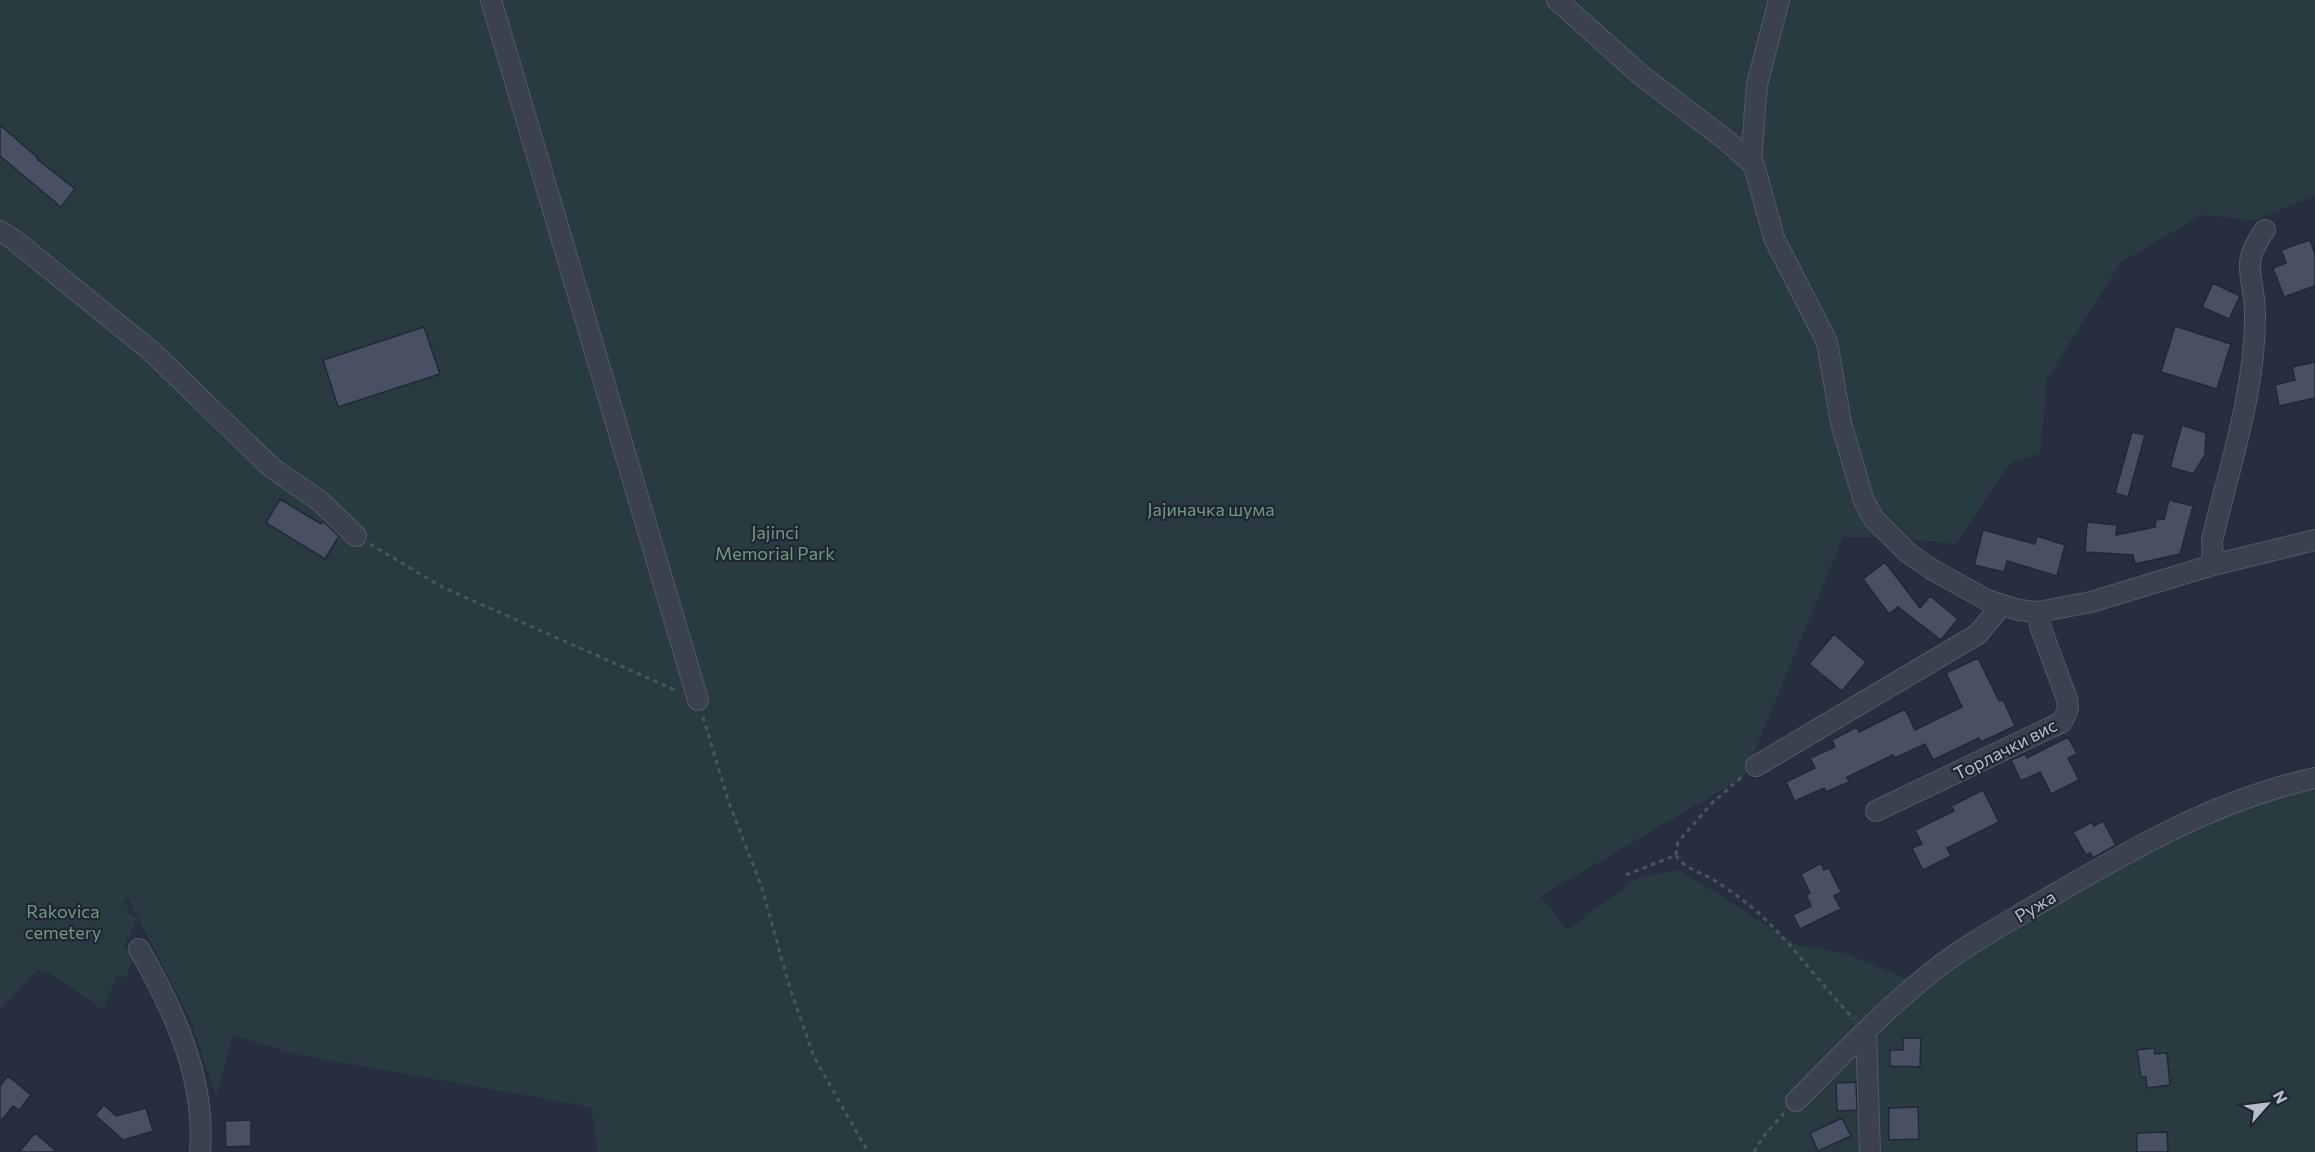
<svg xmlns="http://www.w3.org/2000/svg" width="2315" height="1152" font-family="Commissioner,sans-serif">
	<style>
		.green { fill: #293b40 }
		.building { fill: #485063; stroke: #222836; stroke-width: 1.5 }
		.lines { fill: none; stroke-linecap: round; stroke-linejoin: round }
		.minor-casing { stroke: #535966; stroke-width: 22 }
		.path { stroke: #47585d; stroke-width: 3; stroke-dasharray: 4.5 4.5; stroke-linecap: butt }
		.minor { stroke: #3b414f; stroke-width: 20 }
		.labels { text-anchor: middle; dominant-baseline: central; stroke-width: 4.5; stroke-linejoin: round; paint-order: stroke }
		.park-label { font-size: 18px; fill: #70997e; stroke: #202634 }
		.street-label { font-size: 18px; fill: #b7bcc9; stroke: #202634 }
	</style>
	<rect width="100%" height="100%" fill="#272e3f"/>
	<path class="green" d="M0 0H2315V196L2254 220 2202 215 2121 262 2047 379 2040 454 2011 462 1956 544 1889 537H1843L1744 777 1541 896 1567 930 1639 877 1680 870 1797 945 1845 953 1910 980 1839 1044 2132 848 2315 784V1152H598L591 1107 294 1054 233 1035 216 1097 190 1019 127 896 123 903 129 907 128 913 137 918 124 947 134 956 126 978 117 975 103 1010 53 975 38 969 0 1010Z"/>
	<path class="building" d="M0 125 38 158 37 159 75 189 61 207 0 156Z
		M2310 240 2315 254V286L2284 297 2273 268 2286 263 2281 250Z
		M2213 283 2240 296 2229 319 2202 307Z
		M2175 326 2231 344 2217 389 2161 372Z
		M424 327 440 374 338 407 323 360Z
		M2315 362V398L2279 406 2275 385 2295 380 2292 367Z
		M2182 425 2206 433 2205 455 2193 474 2170 467Z
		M2132 432 2145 435 2128 497 2115 493Z
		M280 499 321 524 323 521 339 536 325 559 266 523Z
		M2169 500 2193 506 2180 554 2135 564 2133 555 2085 552 2087 522 2117 525 2116 535 2155 527 2156 520 2164 519Z
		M1983 530 2035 544 2037 536 2065 545 2057 576 2007 561 2004 572 1974 565Z
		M1885 562 1920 608 1930 596 1958 619 1941 640 1898 607 1889 614 1863 579Z
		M1834 634 1866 662 1842 691 1809 664Z
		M1978 658 1999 701 2003 700 2015 726 1981 742 1979 738 1933 760 1925 744 1895 758 1893 755 1847 777 1849 782 1826 792 1824 788 1795 801 1786 782 1815 768 1810 758 1835 747 1832 740 1857 727 1859 732 1905 709 1915 730 1962 707 1946 673Z
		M2068 737 2077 754 2068 758 2079 780 2051 794 2040 772 2021 781 2011 760 2025 754 2027 758Z
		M1983 790 1999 822 1947 848 1951 856 1923 870 1912 848 1922 844 1915 830 1954 811 1951 806Z
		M2103 821 2116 845 2093 858 2090 853 2086 855 2073 832 2092 822 2094 826Z
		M1821 863 1824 870 1829 868 1841 892 1834 896 1841 909 1800 929 1793 915 1811 906 1806 895 1810 893 1801 874Z
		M1903 1038H1921L1920 1067 1890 1066V1050H1903Z
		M2154 1048 2155 1054 2167 1053 2170 1085 2147 1088 2146 1077H2141L2137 1050Z
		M8 1076 31 1095 19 1110 13 1106 0 1122V1086Z
		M1856 1082 1857 1110 1837 1111 1836 1083Z
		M104 1105 116 1116 146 1108 153 1131 123 1140 95 1115Z
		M1918 1107 1919 1139 1889 1140V1108Z
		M1842 1118 1851 1136 1818 1151 1810 1133Z
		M251 1120V1146L226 1147 225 1121Z
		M2167 1132 2168 1152H2137V1133Z
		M35 1133 57 1152H19Z"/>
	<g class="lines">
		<defs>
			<path id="minor" d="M491 0 698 700
				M1557 0 1642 76 1726 140 1754 165 1774 238 1827 342 1841 423 1864 501 1874 519 1908 553 1933 570 1987 600 2019 610 2038 612 2091 602 2213 565 2315 540
				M1751 161 1757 84 1779 0
				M0 231 13 239 151 351 271 467 321 502 356 536
				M2213 565 2212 540C2230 465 2256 389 2255 312 2254 273 2239 266 2265 230
				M1756 766 1978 634 2001 606
				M1876 811 2062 722 2068 709 2067 699 2040 626 2038 612
				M139 949C174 1010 206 1079 200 1152
				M1866 1031 1870 1152
				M1796 1101C1839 1058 1881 1013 1928 975 1962 947 2005 924 2043 901 2130 850 2215 800 2315 778"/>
		</defs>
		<use href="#minor" class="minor-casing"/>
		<path class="path" d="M370 544 442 587 675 690
			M703 717 729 803 762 888 788 982 814 1057 868 1152
			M1676 855 1678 842 1713 802 1743 776
			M1626 875 1676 855C1684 869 1701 872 1714 880 1725 887 1737 896 1748 904 1789 938 1817 981 1854 1019
			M1754 1152 1763 1137 1784 1113"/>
		<use href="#minor" class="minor"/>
	</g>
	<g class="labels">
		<g class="park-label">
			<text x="1211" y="509">Јајиначка шума</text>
			<text x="775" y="532">Jajinci<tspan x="775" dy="21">Memorial Park</tspan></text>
			<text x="63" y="911">Rakovica<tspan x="63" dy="21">cemetery</tspan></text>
		</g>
		<g class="street-label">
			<text transform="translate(2005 749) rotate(-27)">Торлачки вис</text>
			<text transform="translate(2035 906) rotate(-31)">Ружа</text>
		</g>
	</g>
	<g transform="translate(2267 1104) rotate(62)" stroke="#202634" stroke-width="4.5" paint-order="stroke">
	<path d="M0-4.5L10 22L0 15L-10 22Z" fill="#b7bcc9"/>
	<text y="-9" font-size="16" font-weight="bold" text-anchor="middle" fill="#b7bcc9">N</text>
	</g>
</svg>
